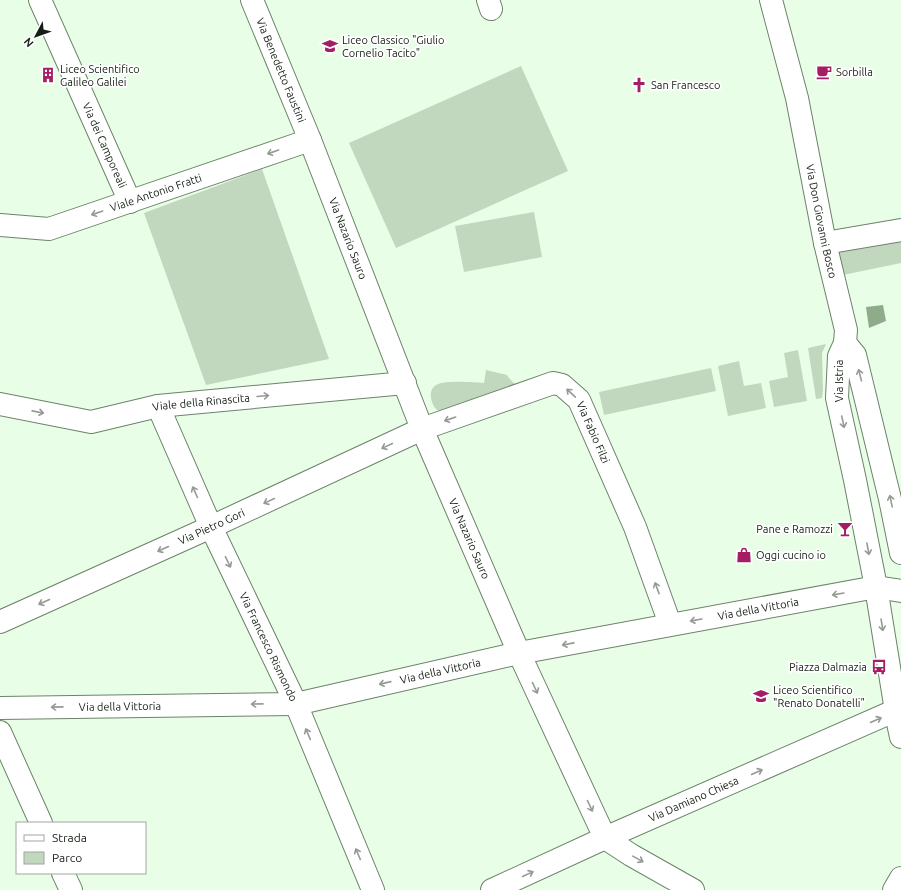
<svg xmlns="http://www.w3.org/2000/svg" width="901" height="890" font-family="Ubuntu,sans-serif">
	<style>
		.green { fill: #c1d8be }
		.water { fill: #8eac8a }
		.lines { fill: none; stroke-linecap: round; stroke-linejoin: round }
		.minor-casing { stroke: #6c8369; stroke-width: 24 }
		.minor { stroke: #fff; stroke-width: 22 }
		.oneway { stroke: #969a95 }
		.labels { text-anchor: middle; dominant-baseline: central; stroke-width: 3.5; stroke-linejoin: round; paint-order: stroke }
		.poi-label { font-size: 11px; fill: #151e14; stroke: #fff; text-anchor: start }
		.street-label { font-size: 11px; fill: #151e14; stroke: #fff }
	</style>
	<rect width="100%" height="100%" fill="#e9fee7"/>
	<path class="green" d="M521 66 568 171 396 248 349 143Z
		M262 169 329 359 206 385 144 213Z
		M534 212 542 257 464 272 455 226Z
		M901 239V263L843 275 838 251Z
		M826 344 822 353 823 391 822 398 816 399 808 348Z
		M798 350 807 401 774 407 769 381 788 377 784 353Z
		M739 361 744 386 761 383 766 408 728 416 718 366Z
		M711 368 716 391 604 415 599 392Z
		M486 370 507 375C510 380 514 384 519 386L443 412C437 411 434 408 432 402 430 396 430 389 436 385 443 380 474 382 484 383Z"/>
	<path class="water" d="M883 305 886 321 869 328 866 307Z"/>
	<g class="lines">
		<defs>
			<g id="minor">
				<path id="s1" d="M40 0 130 202"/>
				<path id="s2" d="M252 0 310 140 422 429 519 653 605 838 631 855 693 890"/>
				<path d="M488 0 491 9"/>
				<path id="s3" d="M771 0 797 98 825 243 846 330 845 343 839 356 837 398 855 480 876 587 898 723 901 737"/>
				<path id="s4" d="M0 225 49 229 310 140"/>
				<path d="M825 243 901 230"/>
				<path d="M845 343 855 355 890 499 901 553"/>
				<path id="s5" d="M0 404 91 422 158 406 405 383"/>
				<path id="s6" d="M158 406 211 527 296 704 373 890"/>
				<path id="s7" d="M0 622 211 527 422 429 553 383 562 385 579 400 635 527 670 624"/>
				<path id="s8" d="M0 708 296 704 519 653 876 587 901 591"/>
				<path d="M0 732 41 823"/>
				<path d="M63 873 71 890"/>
				<path id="s9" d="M492 890 605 838 901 708"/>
				<path d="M894 890 901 878"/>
			</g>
		</defs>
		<use href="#minor" class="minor-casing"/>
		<use href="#minor" class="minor"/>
	</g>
	<defs><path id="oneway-shaft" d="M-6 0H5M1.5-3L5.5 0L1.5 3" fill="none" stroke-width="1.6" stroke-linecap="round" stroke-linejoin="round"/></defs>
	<g class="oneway">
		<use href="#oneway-shaft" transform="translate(273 152) rotate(161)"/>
		<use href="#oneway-shaft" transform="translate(97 213) rotate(161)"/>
		<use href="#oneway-shaft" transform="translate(860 375) rotate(-104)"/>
		<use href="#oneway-shaft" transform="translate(571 393) rotate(-137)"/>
		<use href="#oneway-shaft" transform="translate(263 396) rotate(-5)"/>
		<use href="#oneway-shaft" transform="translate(38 412) rotate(11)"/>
		<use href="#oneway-shaft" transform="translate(450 419) rotate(161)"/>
		<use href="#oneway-shaft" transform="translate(843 422) rotate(78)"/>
		<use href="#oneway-shaft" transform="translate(387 446) rotate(155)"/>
		<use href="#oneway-shaft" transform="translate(195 492) rotate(-114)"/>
		<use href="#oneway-shaft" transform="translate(269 501) rotate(155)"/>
		<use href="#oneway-shaft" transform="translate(891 501) rotate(-102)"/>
		<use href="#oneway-shaft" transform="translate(163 549) rotate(156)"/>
		<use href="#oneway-shaft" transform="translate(868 549) rotate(79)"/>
		<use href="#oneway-shaft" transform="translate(228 562) rotate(64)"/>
		<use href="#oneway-shaft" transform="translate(657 588) rotate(-110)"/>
		<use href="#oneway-shaft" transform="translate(838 594) rotate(170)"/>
		<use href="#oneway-shaft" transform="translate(44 602) rotate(156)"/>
		<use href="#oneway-shaft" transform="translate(696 620) rotate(170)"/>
		<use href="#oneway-shaft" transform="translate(882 625) rotate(81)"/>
		<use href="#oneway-shaft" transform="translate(568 644) rotate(169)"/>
		<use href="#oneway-shaft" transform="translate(385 683) rotate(167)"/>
		<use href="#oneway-shaft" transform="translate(535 688) rotate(65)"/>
		<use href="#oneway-shaft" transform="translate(257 704) rotate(179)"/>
		<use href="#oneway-shaft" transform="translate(57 707) rotate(179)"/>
		<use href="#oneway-shaft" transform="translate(876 720) rotate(-24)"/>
		<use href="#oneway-shaft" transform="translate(308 734) rotate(-113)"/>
		<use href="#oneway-shaft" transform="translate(757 772) rotate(-24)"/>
		<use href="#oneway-shaft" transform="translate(590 806) rotate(65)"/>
		<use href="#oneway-shaft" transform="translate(358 854) rotate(-113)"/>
		<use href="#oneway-shaft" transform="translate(638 859) rotate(29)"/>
		<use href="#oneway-shaft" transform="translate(528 874) rotate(-25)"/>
	</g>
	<defs>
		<symbol id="school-bare" viewBox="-9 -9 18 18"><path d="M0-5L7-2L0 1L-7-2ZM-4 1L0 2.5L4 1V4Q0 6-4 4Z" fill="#a51d65" stroke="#fff" stroke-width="2.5" paint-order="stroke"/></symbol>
		<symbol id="cafe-bare" viewBox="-9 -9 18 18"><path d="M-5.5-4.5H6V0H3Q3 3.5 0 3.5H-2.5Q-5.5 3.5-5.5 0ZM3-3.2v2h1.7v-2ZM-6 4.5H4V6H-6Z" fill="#a51d65" stroke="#fff" stroke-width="2.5" paint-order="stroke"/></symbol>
		<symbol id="building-bare" viewBox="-9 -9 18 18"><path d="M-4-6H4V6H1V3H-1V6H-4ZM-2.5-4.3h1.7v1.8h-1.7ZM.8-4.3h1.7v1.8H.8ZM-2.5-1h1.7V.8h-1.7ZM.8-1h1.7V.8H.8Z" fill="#a51d65" stroke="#fff" stroke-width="2.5" paint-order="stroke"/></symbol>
		<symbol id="church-bare" viewBox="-9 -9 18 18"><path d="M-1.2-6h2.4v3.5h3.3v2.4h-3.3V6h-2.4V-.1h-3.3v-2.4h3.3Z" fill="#a51d65" stroke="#fff" stroke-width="2.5" paint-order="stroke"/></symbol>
		<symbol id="bar-bare" viewBox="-9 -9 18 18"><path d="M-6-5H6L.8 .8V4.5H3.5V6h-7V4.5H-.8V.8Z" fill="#a51d65" stroke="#fff" stroke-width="2.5" paint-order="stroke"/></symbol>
		<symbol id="shop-bare" viewBox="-9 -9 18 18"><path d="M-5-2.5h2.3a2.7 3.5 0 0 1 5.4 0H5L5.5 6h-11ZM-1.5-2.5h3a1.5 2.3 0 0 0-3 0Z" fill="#a51d65" stroke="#fff" stroke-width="2.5" paint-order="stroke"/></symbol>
		<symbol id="bus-bare" viewBox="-9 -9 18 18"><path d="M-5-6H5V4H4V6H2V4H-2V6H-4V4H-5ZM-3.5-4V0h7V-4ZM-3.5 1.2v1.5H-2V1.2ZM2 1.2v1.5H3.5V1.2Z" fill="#a51d65" stroke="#fff" stroke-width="2.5" paint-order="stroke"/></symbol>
	</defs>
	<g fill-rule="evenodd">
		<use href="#school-bare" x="319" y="35" width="22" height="22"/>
		<use href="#cafe-bare" x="813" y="61" width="22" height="22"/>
		<use href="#building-bare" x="37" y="64" width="22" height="22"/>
		<use href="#church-bare" x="628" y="74" width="22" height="22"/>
		<use href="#bar-bare" x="834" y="518" width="22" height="22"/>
		<use href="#shop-bare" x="733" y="544" width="22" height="22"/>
		<use href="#bus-bare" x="868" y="656" width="22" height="22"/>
		<use href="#school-bare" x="750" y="685" width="22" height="22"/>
	</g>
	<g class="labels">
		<g class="poi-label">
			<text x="342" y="40">Liceo Classico "Giulio<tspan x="342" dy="13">Cornelio Tacito"</tspan></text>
			<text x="60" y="69">Liceo Scientifico<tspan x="60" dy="13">Galileo Galilei</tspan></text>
			<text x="836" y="72">Sorbilla</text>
			<text x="651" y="85">San Francesco</text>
			<text x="833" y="529" text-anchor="end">Pane e Ramozzi</text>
			<text x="756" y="555">Oggi cucino io</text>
			<text x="867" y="667" text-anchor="end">Piazza Dalmazia</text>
			<text x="773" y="690">Liceo Scientifico<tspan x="773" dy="13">"Renato Donatelli"</tspan></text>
		</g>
		<g class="street-label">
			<text stroke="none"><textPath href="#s2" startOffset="76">Via Benedetto Faustini</textPath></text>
			<text stroke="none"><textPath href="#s1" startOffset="159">Via dei Camporeali</textPath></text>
			<text stroke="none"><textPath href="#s4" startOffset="162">Viale Antonio Fratti</textPath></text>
			<text stroke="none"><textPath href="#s3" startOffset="227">Via Don Giovanni Bosco</textPath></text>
			<text stroke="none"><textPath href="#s2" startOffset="257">Via Nazario Sauro</textPath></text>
			<text transform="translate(839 381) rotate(-90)">Via Istria</text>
			<text stroke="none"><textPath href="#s5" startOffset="205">Viale della Rinascita</textPath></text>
			<text stroke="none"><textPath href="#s7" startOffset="670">Via Fabio Filzi</textPath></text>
			<text stroke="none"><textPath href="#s7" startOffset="232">Via Pietro Gori</textPath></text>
			<text stroke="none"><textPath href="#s2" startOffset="581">Via Nazario Sauro</textPath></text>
			<text stroke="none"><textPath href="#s8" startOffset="768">Via della Vittoria</textPath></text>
			<text stroke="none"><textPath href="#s6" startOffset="265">Via Francesco Rismondo</textPath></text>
			<text stroke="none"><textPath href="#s8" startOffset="444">Via della Vittoria</textPath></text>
			<text stroke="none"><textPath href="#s8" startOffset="120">Via della Vittoria</textPath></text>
			<text stroke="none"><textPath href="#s9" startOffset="221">Via Damiano Chiesa</textPath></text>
		</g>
	</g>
	<rect x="16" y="822" width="130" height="52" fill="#ffffff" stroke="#a1a5a1"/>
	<rect x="24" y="835" width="20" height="6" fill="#ffffff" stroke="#a1a5a1"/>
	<text x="52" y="842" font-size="12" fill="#151e14">Strada</text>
	<rect x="24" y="852" width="20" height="12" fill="#c1d8be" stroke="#a1a5a1"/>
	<text x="52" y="862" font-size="12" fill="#151e14">Parco</text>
	<g transform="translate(36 36) rotate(229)" stroke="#ffffff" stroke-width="3" paint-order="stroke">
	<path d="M0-3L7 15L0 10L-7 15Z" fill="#151e14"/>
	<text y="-6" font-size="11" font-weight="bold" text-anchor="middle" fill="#151e14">N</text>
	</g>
</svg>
